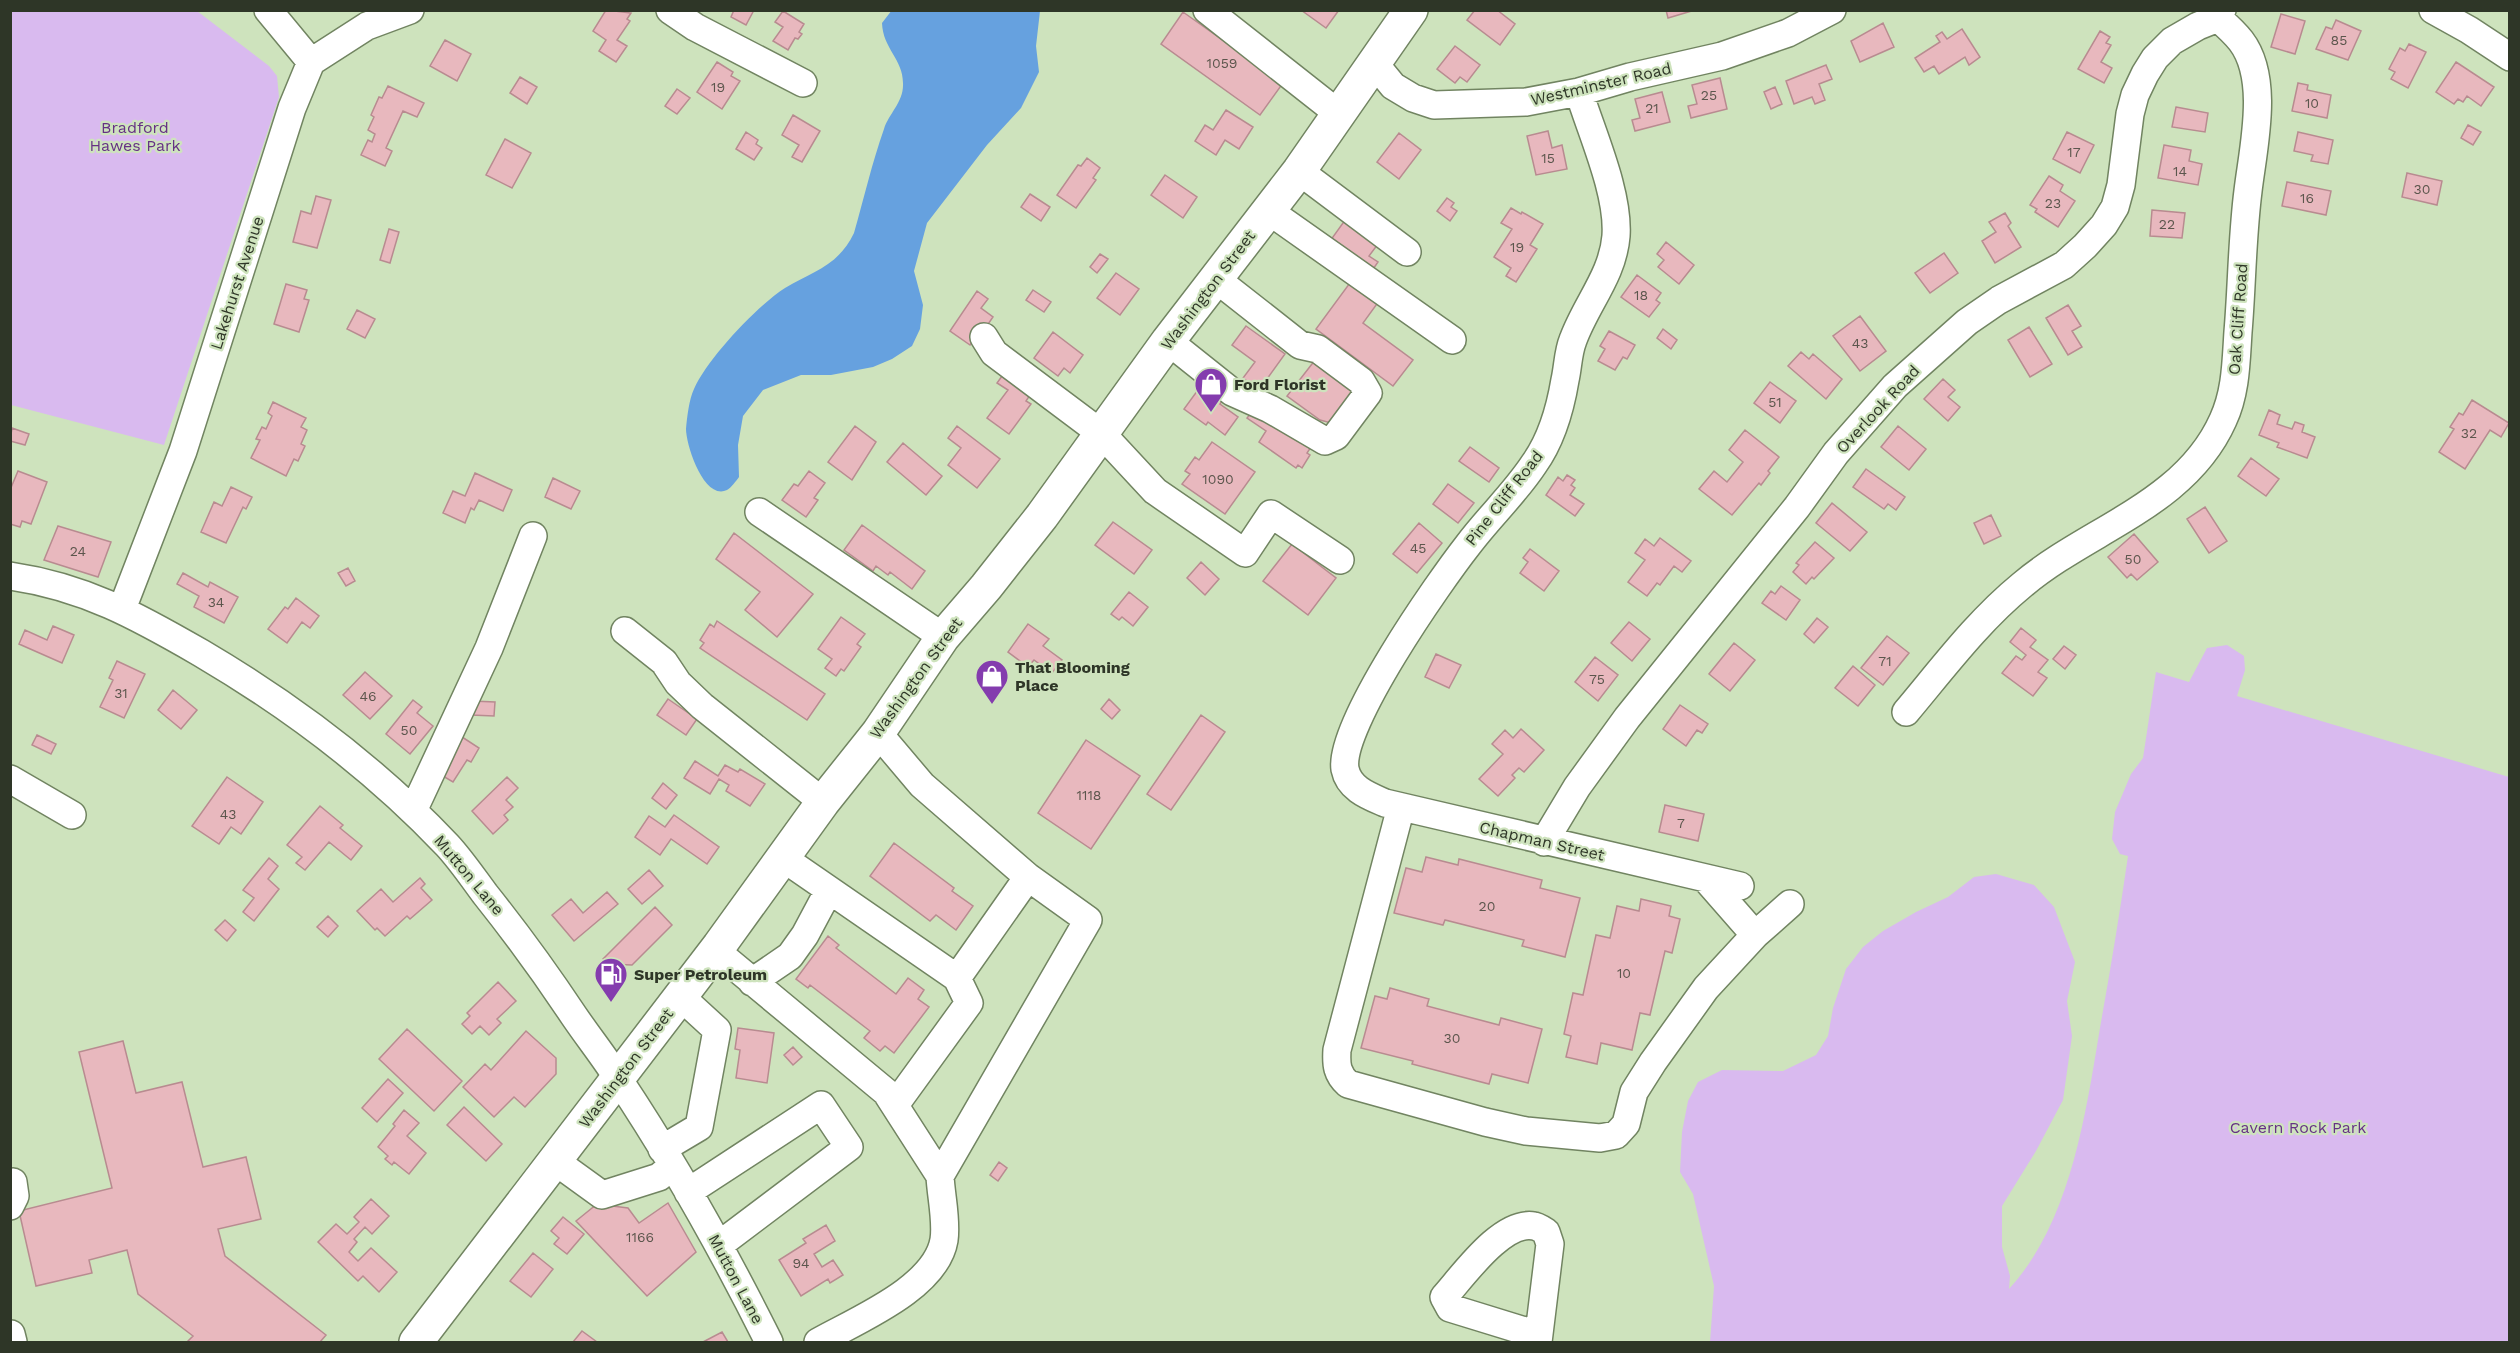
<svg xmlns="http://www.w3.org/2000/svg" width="2520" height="1353" font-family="'Work Sans',sans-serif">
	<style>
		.green { fill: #d9baef }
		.water { fill: #66a1df }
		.building { fill: #e8b8be; stroke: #b88b90; stroke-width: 1.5 }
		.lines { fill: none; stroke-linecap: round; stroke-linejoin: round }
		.minor-casing { stroke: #718461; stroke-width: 30 }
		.major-casing { stroke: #718461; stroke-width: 36 }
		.minor { stroke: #fff; stroke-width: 27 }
		.major { stroke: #fff; stroke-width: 33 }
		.labels { text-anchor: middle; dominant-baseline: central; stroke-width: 4.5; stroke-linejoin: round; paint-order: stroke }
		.number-label { font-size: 14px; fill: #5c564d }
		.street-label { font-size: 16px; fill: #2e3627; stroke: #cee3bd }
		.park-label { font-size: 16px; fill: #663185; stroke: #cee3bd }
		.poi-label { font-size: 16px; font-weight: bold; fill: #2e3627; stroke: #cee3bd; text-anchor: start }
	</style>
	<rect width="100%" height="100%" fill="#cee3bd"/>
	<path class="green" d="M10 11H197L269 66 277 76 279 97 164 445 11 405Z
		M2227 645 2244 656 2245 670 2237 696 2509 777V1342H1710L1714 1286 1693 1194 1680 1172 1682 1132 1688 1101 1698 1082 1722 1070 1783 1071 1816 1055 1828 1036 1833 1008 1846 969 1863 947 1883 931 1916 912 1948 897 1974 877 1996 874 2034 885 2054 907 2075 962 2067 1001 2072 1036 2063 1100 2036 1151 2002 1206V1247L2010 1276 2009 1289C2072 1220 2086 1111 2101 1022 2111 967 2120 911 2128 856L2120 854 2112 839 2115 812 2131 774 2143 758 2156 672 2189 682 2207 648Z"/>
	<path class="water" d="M892 10 1040 11 1036 46 1039 72 1021 108 987 145 927 223 914 271 923 305 920 329 912 346 892 359 873 367 831 375H801L763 390 743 416 738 445 739 477C736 481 731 488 727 490 704 501 686 445 686 429 687 418 689 399 694 389 708 358 757 306 785 288 814 271 838 266 854 233 864 198 872 163 884 129 889 113 904 102 903 83 903 59 883 49 882 23Z"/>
	<path class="building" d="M606 10 631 13 627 19 630 21 617 40 627 46 616 62 599 51 606 40 593 31Z
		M734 10H754L746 25 731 17Z
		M1301 10H1339L1326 28Z
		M1475 10H1497L1515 24 1500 45 1467 20Z
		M1666 10H1695L1668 18Z
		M783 11 804 24 799 32 802 34 798 39 795 38 788 50 773 41 783 27 775 22Z
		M1183 12 1283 83 1260 115 1161 44Z
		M2281 14 2305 21 2295 54 2271 47Z
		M2336 20 2361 31 2348 60 2316 49 2326 27 2332 29Z
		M1883 23 1894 47 1860 62 1851 41Z
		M1962 29 1980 57 1969 65 1965 57 1939 74 1934 66 1924 72 1915 58 1940 42 1936 36 1942 32 1947 39Z
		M2100 31 2110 37 2106 43 2111 45 2101 62 2112 68 2104 83 2078 69Z
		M445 40 471 54 457 81 430 66Z
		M2409 44 2426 52 2408 88 2391 79 2395 72 2389 69 2400 48 2405 51Z
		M1455 46 1480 65 1467 82 1460 77 1455 83 1437 69Z
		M717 62 733 72 731 76 740 81 722 109 697 92Z
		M2456 62 2494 87 2481 106 2467 96 2463 102 2458 99 2454 104 2436 92Z
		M1826 65 1832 79 1819 84 1825 100 1815 104 1812 97 1794 104 1786 81Z
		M520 77 537 87 527 104 510 93Z
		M1720 78 1727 109 1691 118 1688 106 1697 104 1692 85Z
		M2298 83 2308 85 2307 90 2331 95 2327 118 2292 111Z
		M388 86 424 103 417 117 403 111 386 148 392 151 385 166 361 155 368 140 372 142 375 134 368 130 374 117 371 115 379 97 382 98Z
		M1775 87 1782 104 1771 109 1764 92Z
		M677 89 690 98 677 114 665 106Z
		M1662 92 1670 122 1635 131 1632 120 1640 118 1635 99Z
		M2176 107 2208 113 2205 132 2172 127Z
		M1226 110 1253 127 1239 149 1225 140 1216 155 1195 141 1205 125 1213 130Z
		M793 115 820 131 802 162 792 157 799 145 782 135Z
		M2468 125 2481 132 2473 145 2461 138Z
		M1548 131 1552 148 1562 145 1567 169 1536 175 1527 136Z
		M746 132 758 140 756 144 762 148 754 160 736 149Z
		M2067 132 2094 145 2080 173 2053 159Z
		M2298 132 2333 140 2328 164 2311 161 2313 155 2294 151Z
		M1399 133 1421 150 1399 179 1377 162Z
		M505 139 531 153 512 188 486 175Z
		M2164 145 2191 150 2189 161 2202 164 2198 185 2158 178Z
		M1087 158 1100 168 1093 178 1096 180 1076 208 1057 195 1078 165 1081 166Z
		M2407 173 2442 181 2437 205 2402 197Z
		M1165 175 1197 197 1183 218 1151 195Z
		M2049 176 2063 185 2060 191 2075 201 2058 227 2035 212 2037 209 2030 205Z
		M2287 182 2331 191 2326 215 2282 206Z
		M1030 194 1050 207 1041 221 1021 207Z
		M316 196 331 200 317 248 293 242 301 211 311 214Z
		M1447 198 1454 203 1451 207 1457 211 1450 221 1437 211Z
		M1511 208 1521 214 1522 212 1543 224 1530 245 1537 249 1516 282 1506 276 1511 268 1494 257 1512 229 1501 223Z
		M2152 210 2185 213 2182 238 2150 236Z
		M2005 213 2011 223 2008 226 2021 247 1995 263 1982 241 1996 232 1989 222Z
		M1348 216 1381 240 1369 256 1378 262 1367 278 1325 248Z
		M389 229 399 232 390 263 380 260Z
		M1666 242 1694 265 1679 284 1658 267 1664 260 1657 254Z
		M1944 253 1958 273 1930 293 1915 273Z
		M1100 254 1108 259 1097 273 1090 267Z
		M1116 273 1139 289 1120 315 1097 298Z
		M1637 275 1661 293 1656 300 1660 303 1649 317 1621 297Z
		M1355 276 1382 297 1363 323 1413 360 1393 386 1316 329Z
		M286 284 307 290 304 299 309 300 299 332 274 324Z
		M1033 290 1051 302 1044 312 1026 300Z
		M977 291 988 299 981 308 993 317 984 330 981 327 970 345 950 331Z
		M2068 305 2081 326 2072 331 2082 347 2068 355 2046 318Z
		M357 310 375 319 365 338 347 329Z
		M1860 316 1886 351 1860 371 1833 336Z
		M1246 326 1285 354 1259 390 1243 378 1255 362 1232 345Z
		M2029 327 2052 364 2030 377 2008 340Z
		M1663 329 1677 340 1671 349 1657 338Z
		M1609 331 1635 345 1627 359 1623 357 1615 370 1598 361 1605 349 1600 346Z
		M1053 332 1083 355 1070 373 1064 368 1058 376 1034 358Z
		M1801 352 1809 359 1813 354 1842 379 1826 399 1788 366Z
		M1319 355 1353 392 1331 423 1320 420 1287 396Z
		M1007 369 1034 389 1026 401 1031 404 1009 434 987 418 1008 390 997 383Z
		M1943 379 1955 390 1948 397 1960 407 1948 421 1924 399Z
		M1770 382 1796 401 1780 423 1754 403Z
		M1203 383 1224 398 1220 404 1238 417 1225 435 1208 422 1206 425 1184 409Z
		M2472 400 2509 423 2501 437 2490 430 2465 469 2439 452 2454 429 2450 427 2459 413 2463 415Z
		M273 402 306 418 301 427 307 430 301 444 305 446 298 461 294 459 286 476 251 458 260 440 256 439 262 427 266 429 272 416 268 413Z
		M1255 408 1311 447 1307 453 1310 455 1302 468 1298 465 1296 468 1259 442 1266 431 1247 418Z
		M2269 410 2280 415 2277 424 2292 429 2295 422 2304 425 2302 432 2315 437 2307 458 2277 447 2279 443 2259 435Z
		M855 426 876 442 852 480 828 462Z
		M957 426 1000 459 977 488 948 465 961 448 948 438Z
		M1898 426 1926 449 1909 470 1881 447Z
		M12 428 29 434 25 445 10 441Z
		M1745 430 1779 457 1768 471 1770 473 1761 485 1759 483 1732 515 1699 489 1714 471 1727 482 1743 462 1729 450Z
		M1212 442 1255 472 1225 514 1182 484 1190 474 1185 471 1195 457 1199 460Z
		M903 443 942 476 926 495 887 462Z
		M1470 447 1499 468 1489 482 1459 461Z
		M2251 458 2279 479 2266 496 2238 476Z
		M1866 469 1905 497 1896 510 1888 504 1884 509 1853 487Z
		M18 471 47 482 31 524 22 521 20 527 10 524V490Z
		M809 471 825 483 814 498 818 500 806 517 782 500 794 484 798 486Z
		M475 473 512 490 503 511 479 500 474 510 471 508 465 523 443 513 453 491 465 496Z
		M1567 475 1575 480 1571 485 1575 488 1570 495 1584 504 1575 516 1546 495 1558 477 1563 481Z
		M553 478 580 491 571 509 545 497Z
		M1448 484 1474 503 1458 523 1433 504Z
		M231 487 252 497 246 509 243 507 226 543 201 532 214 502 222 506Z
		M1832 503 1867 532 1850 551 1816 523Z
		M2205 507 2227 541 2209 553 2187 519Z
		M1991 515 2001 536 1984 544 1974 523Z
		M1113 522 1152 550 1134 574 1095 545Z
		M1419 523 1442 543 1417 573 1393 554Z
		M862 525 925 571 912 589 890 572 888 575 876 566 873 571 844 550Z
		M58 526 111 542 98 577 44 560Z
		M734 533 813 594 777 637 745 610 760 592 716 559Z
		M2134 534 2158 562 2137 580 2131 574 2127 578 2108 557Z
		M1660 538 1691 561 1682 572 1674 566 1660 585 1657 583 1647 596 1628 582 1645 560 1635 553 1645 539 1654 546Z
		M1815 542 1834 558 1814 579 1812 577 1806 584 1793 572 1799 565 1796 563Z
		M1292 544 1336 578 1308 615 1263 581Z
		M1530 549 1559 571 1544 591 1520 573 1528 562 1523 558Z
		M1201 562 1219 579 1205 595 1187 578Z
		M348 568 355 581 346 586 338 573Z
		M183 573 208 587 210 582 238 597 224 623 194 607 199 596 177 584Z
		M1781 586 1800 600 1786 620 1762 603 1771 591 1775 594Z
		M1129 592 1148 607 1133 626 1122 617 1119 620 1111 614Z
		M296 598 319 616 310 628 302 622 287 643 268 629 285 607 288 609Z
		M841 617 865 634 857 644 861 647 844 671 841 669 836 676 825 668 832 659 818 649Z
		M1817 618 1828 627 1814 643 1804 634Z
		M717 621 825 694 807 720 700 648 704 643 700 640 710 624 714 627Z
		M1629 622 1650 639 1632 661 1611 643Z
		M1028 624 1049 639 1043 646 1062 660 1052 673 1034 660 1028 667 1008 652Z
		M53 626 74 635 62 663 19 644 25 630 47 640Z
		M2021 628 2036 640 2030 647 2048 660 2038 672 2047 678 2033 696 2002 673 2016 656 2022 660 2026 655 2010 642Z
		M1887 636 1909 653 1883 685 1861 668Z
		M1734 643 1755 660 1730 691 1709 674Z
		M2064 646 2076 655 2065 669 2053 659Z
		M1436 654 1461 665 1449 688 1425 677Z
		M1595 657 1618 675 1598 701 1575 682Z
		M117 661 145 674 124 718 100 707 113 680 109 678Z
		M1853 666 1875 685 1858 706 1835 688Z
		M365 672 392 696 370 719 343 695Z
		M173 690 197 710 181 729 158 710Z
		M668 699 697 719 686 735 657 715Z
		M1109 699 1120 710 1112 719 1101 709Z
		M413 700 422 707 417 713 433 726 410 754 386 734Z
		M472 701 495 702 494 716 471 715Z
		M1680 705 1708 724 1702 733 1697 730 1686 746 1663 729Z
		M1201 715 1225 732 1171 810 1147 794Z
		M1521 729 1544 750 1524 772 1519 768 1512 775 1515 778 1498 796 1479 779 1503 754 1492 744 1505 730 1513 738Z
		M37 735 56 744 51 754 32 745Z
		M459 735 479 748 471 762 467 760 453 782 436 772Z
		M1086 740 1140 776 1091 849 1038 813Z
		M695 761 718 776 725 765 738 772 740 769 765 784 750 806 726 791 729 785 719 779 710 794 684 778Z
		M227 777 263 802 241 834 231 827 219 844 192 826Z
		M507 777 518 788 506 800 513 807 504 815 508 820 493 834 472 811Z
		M663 783 677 795 666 809 652 798Z
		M1665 805 1704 814 1698 841 1659 832Z
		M320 806 343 825 340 828 362 846 351 860 329 842 305 870 296 863 302 857 287 845Z
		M674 815 719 847 707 864 671 839 660 855 635 837 649 816 665 827Z
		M894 843 954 888 952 891 973 906 956 930 936 915 930 921 870 876Z
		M1426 857 1458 865 1459 859 1542 880 1540 888 1580 898 1565 957 1522 946 1524 940 1445 920 1443 925 1394 913 1406 868 1422 872Z
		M269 858 278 866 268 879 279 889 254 921 243 912 254 898 243 890Z
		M649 870 663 886 642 904 628 889Z
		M420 878 425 884 421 888 432 900 410 919 407 916 385 936 377 928 375 930 357 911 381 889 393 902Z
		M607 892 618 904 574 941 552 915 571 899 583 913Z
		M1641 899 1671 906 1669 916 1680 919 1672 953 1665 951 1650 1015 1640 1013 1632 1050 1601 1043 1597 1064 1566 1057 1571 1036 1564 1034 1573 993 1583 995 1596 935 1610 938 1617 906 1639 911Z
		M655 907 672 925 632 965 608 964 603 959Z
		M328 916 338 926 328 937 317 927Z
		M225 920 236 930 227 941 215 930Z
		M828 936 839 945 836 948 896 994 908 978 924 990 918 999 929 1007 894 1053 885 1046 880 1051 864 1038 870 1031 810 985 808 988 796 979Z
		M498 982 516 1001 497 1019 501 1023 489 1035 480 1026 472 1034 462 1024 470 1016 467 1013Z
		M1390 988 1429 999 1427 1006 1499 1025 1501 1018 1542 1029 1528 1083 1492 1074 1489 1084 1412 1064 1413 1061 1361 1048 1375 996 1387 999Z
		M738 1028 774 1033 767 1083 736 1078 740 1050 735 1049Z
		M407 1029 462 1081 434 1111 379 1059Z
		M526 1031 556 1058V1074L525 1107 514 1097 494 1117 463 1087 485 1064 491 1070Z
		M123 1041 136 1093 182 1082 203 1167 246 1157 261 1219 218 1229 225 1256 326 1335 320 1342H187L193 1336 138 1294 127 1250 89 1260 92 1273 36 1286 19 1211 112 1188 79 1052Z
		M793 1047 802 1057 793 1065 784 1055Z
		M388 1079 403 1093 377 1122 362 1108Z
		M464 1107 502 1144 486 1161 447 1125Z
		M404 1110 419 1123 407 1136 426 1153 409 1174 394 1162 392 1165 385 1159 388 1156 378 1147 395 1126 393 1124Z
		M999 1162 1007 1168 998 1181 990 1175Z
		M371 1199 389 1216 372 1234 365 1227 354 1239 357 1242 349 1252 358 1261 371 1248 397 1272 379 1292 363 1276 358 1281 318 1242 336 1224 347 1234 359 1222 354 1217Z
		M668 1203 696 1252 647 1296 576 1221 597 1204 628 1208 639 1223Z
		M563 1217 584 1234 567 1254 554 1244 559 1238 551 1231Z
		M826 1225 835 1241 814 1254 822 1267 833 1260 843 1275 830 1283 828 1279 801 1296 779 1260 806 1243 803 1239Z
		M533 1253 553 1269 531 1297 510 1281Z
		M582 1331 597 1342H573Z
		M722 1332 728 1342H703Z"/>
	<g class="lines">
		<defs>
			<path id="minor" d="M268 10 311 62
				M670 10 695 27 803 83
				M1207 10 1339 114
				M2433 10 2469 30 2510 57
				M1375 64 1393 86 1413 98 1434 105 1526 102 1579 92 1630 77 1722 56 1788 33 1832 10
				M1579 92C1592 134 1619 193 1616 236 1613 275 1586 304 1573 340 1568 352 1568 367 1565 380 1560 410 1552 439 1534 464 1515 493 1489 517 1468 545 1439 582 1338 726 1345 769 1349 789 1369 796 1385 803L1740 886
				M1299 171 1407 252
				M1269 211 1452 340
				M984 337 994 353 1102 434 1155 491 1245 553 1271 514 1340 560
				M1168 341 1232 392 1270 409 1325 441 1336 436 1368 393 1361 381 1318 349 1300 345 1216 279
				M759 512 943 637
				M10 576C85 587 137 616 201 653 291 706 375 769 447 845 461 860 473 878 485 894 517 934 546 974 574 1016 589 1038 605 1058 619 1080 675 1164 724 1252 769 1342
				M122 609 183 451 292 108 311 62 367 26 410 10
				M625 631 664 662 678 683 702 706 823 802
				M1906 712C1943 668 1978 621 2022 585 2088 529 2185 505 2223 420 2236 392 2236 362 2238 332 2242 285 2242 238 2248 191 2253 148 2270 79 2241 41 2234 32 2226 25 2218 18L2222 10
				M878 733 922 785 1028 877
				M10 779 72 815
				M1401 807 1337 1050C1336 1065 1337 1074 1348 1084L1485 1122 1526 1131 1600 1138 1616 1135 1626 1124 1634 1092 1653 1062 1706 988 1755 935 1706 879
				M413 811 489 648 533 536
				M1544 842 1577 787 1627 718 1797 507 1836 453 1895 386 1967 322 1999 300 2064 265 2085 246 2104 225 2115 207 2121 185 2130 114 2135 95 2145 74 2155 58 2172 41 2198 26 2218 18
				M1755 935 1790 904
				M716 951 886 1092 940 1176 1088 920 1028 877 957 978 783 858
				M752 982 790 956 805 935 829 890
				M895 1105 969 1003 957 978
				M662 1149 699 1127 717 1030 681 997
				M555 1161 602 1195 659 1177 672 1166
				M688 1192 821 1105 849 1147 719 1245
				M10 1206 15 1196 13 1182
				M11 1334 13 1342
				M818 1342C857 1320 936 1288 944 1240 947 1221 941 1196 940 1176
				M1538 1342 1550 1244 1546 1232C1543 1230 1537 1226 1534 1226 1502 1220 1463 1276 1444 1297L1450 1308 1538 1335"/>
			<path id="major" d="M416 1342 719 946 823 802 878 733 943 637 986 587 1042 516 1168 341 1299 171 1411 10"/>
		</defs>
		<use href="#minor" class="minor-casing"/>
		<use href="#major" class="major-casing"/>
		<use href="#minor" class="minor"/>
		<use href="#major" class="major"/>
	</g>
	<defs>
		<symbol id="shop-pin" viewBox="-11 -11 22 30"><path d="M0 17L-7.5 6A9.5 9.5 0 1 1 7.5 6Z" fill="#843cae" stroke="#cee3bd"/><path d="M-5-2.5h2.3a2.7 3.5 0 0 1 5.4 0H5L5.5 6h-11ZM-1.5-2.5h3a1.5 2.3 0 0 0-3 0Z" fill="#fff"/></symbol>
		<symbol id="fuel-pin" viewBox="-11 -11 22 30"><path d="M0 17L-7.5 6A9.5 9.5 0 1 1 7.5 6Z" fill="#843cae" stroke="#cee3bd"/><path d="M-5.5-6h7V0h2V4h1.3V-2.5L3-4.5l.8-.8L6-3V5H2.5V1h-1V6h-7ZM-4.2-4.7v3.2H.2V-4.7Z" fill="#fff"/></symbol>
	</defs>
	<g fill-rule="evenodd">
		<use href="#shop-pin" x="1192" y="365" width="38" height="52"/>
		<use href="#shop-pin" x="973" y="657" width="38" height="52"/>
		<use href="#fuel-pin" x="592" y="955" width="38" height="52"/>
	</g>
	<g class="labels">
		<g class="number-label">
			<text x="2339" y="40">85</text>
			<text x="1222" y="63">1059</text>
			<text x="718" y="87">19</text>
			<text x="1709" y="95">25</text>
			<text x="2312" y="103">10</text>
			<text x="1652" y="108">21</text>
			<text x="2074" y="152">17</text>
			<text x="1548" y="158">15</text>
			<text x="2180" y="171">14</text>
			<text x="2422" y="189">30</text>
			<text x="2307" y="198">16</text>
			<text x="2053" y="203">23</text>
			<text x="2167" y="224">22</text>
			<text x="1517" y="247">19</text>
			<text x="1641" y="295">18</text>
			<text x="1860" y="343">43</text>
			<text x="1775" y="402">51</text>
			<text x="2469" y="433">32</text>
			<text x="1218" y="479">1090</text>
			<text x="1418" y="548">45</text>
			<text x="78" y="551">24</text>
			<text x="2133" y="559">50</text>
			<text x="216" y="602">34</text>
			<text x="1885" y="661">71</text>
			<text x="1597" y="679">75</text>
			<text x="121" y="693">31</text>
			<text x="368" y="696">46</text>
			<text x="409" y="730">50</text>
			<text x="1089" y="795">1118</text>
			<text x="228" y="814">43</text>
			<text x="1681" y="823">7</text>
			<text x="1487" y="906">20</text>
			<text x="1624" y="973">10</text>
			<text x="1452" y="1038">30</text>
			<text x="640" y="1237">1166</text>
			<text x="801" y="1263">94</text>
		</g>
		<g class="street-label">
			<text transform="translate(1601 84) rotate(-13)">Westminster Road</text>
			<text transform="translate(237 283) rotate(-72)">Lakehurst Avenue</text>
			<text transform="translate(1208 290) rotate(-53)">Washington Street</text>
			<text transform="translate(2238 319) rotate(-86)">Oak Cliff Road</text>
			<text transform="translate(1878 409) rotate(-47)">Overlook Road</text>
			<text transform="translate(1504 498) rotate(-52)">Pine Cliff Road</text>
			<text transform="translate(916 678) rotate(-54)">Washington Street</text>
			<text transform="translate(1542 841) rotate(13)">Chapman Street</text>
			<text transform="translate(469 875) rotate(50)">Mutton Lane</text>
			<text transform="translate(626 1068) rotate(-53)">Washington Street</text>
			<text transform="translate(736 1279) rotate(62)">Mutton Lane</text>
		</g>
		<g class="park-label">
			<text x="135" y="127">Bradford<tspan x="135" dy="18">Hawes Park</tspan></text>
			<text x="2298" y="1127">Cavern Rock Park</text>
		</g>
		<g class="poi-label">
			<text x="1234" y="384">Ford Florist</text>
			<text x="1015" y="667">That Blooming<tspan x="1015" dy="18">Place</tspan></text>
			<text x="634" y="974">Super Petroleum</text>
		</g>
	</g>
	<rect width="2520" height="1353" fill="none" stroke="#2e3627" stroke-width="24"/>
</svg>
